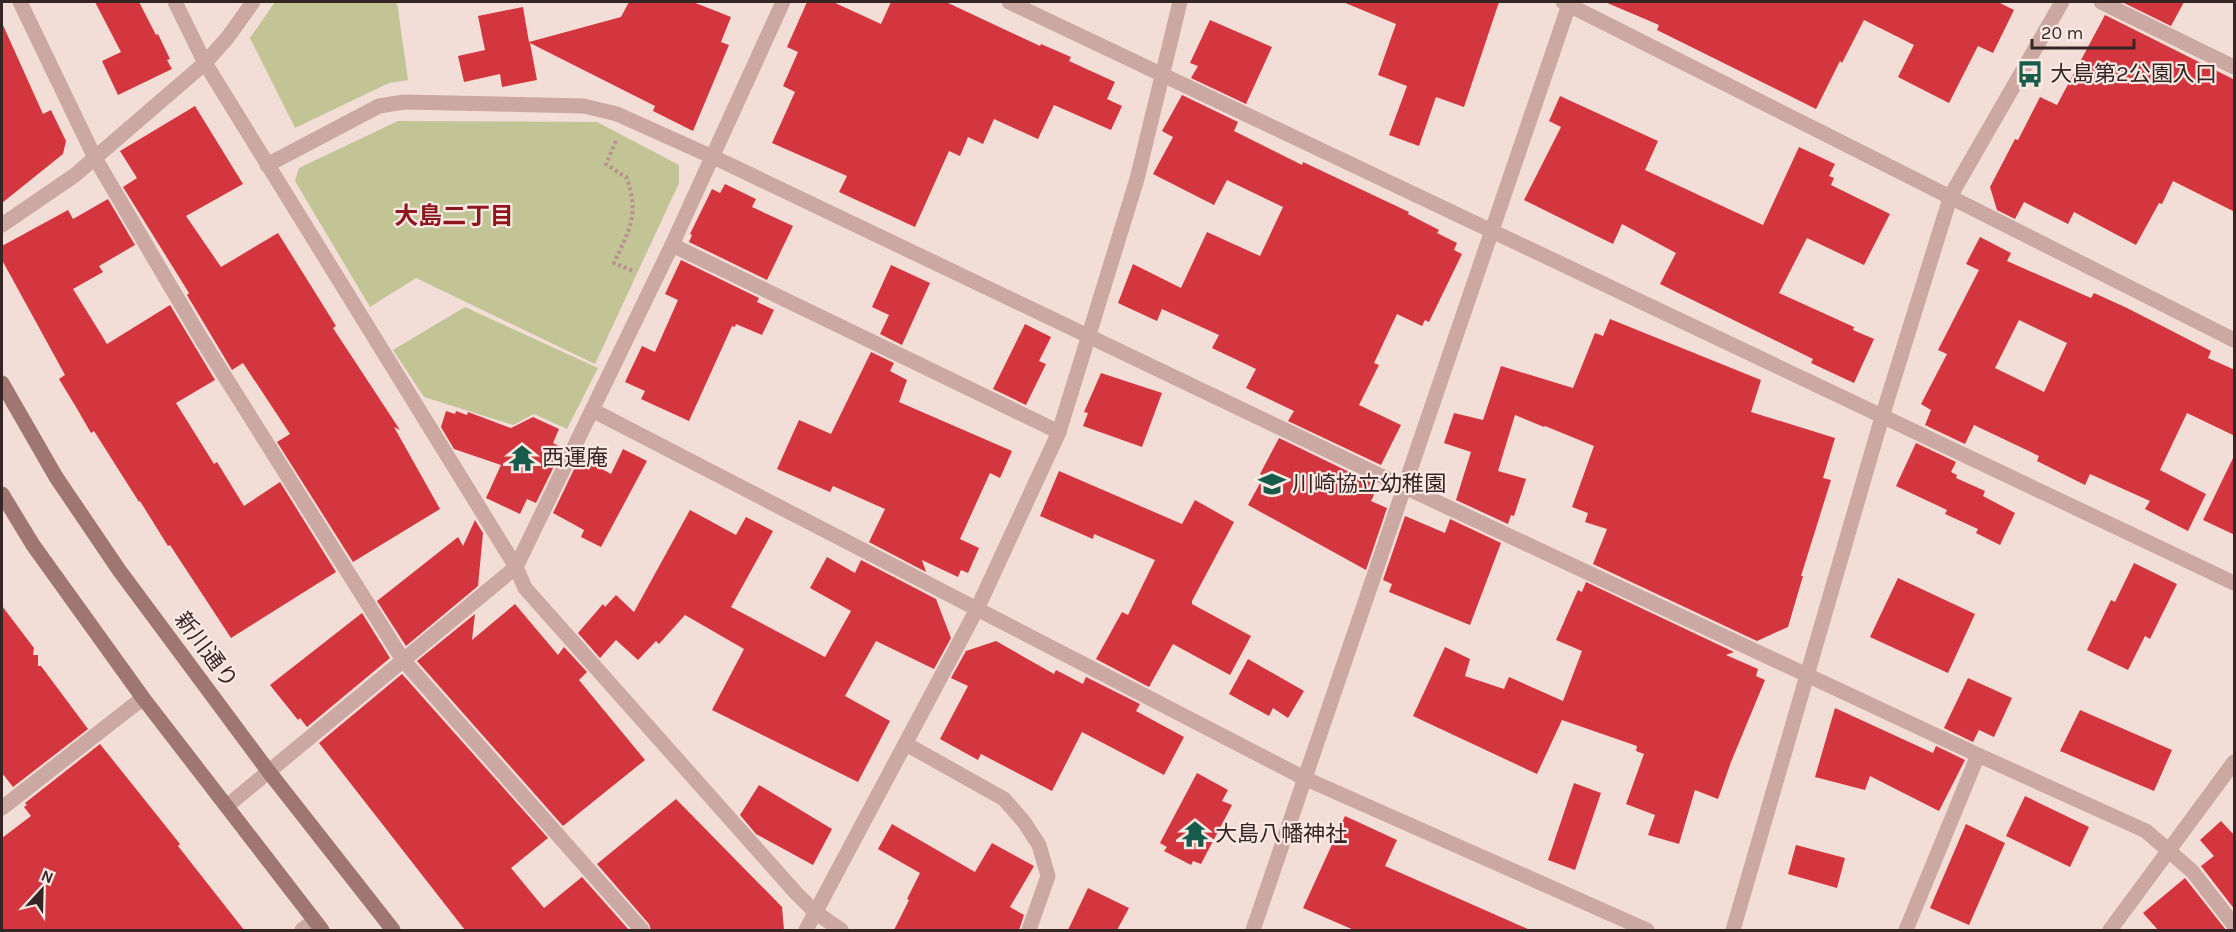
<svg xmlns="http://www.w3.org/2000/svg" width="2236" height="932" font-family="Karla,'Noto Sans JP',sans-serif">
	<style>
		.green { fill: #c2c496 }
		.building { fill: #d3363f; fill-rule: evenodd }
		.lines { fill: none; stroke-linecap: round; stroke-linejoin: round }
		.path { stroke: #b8928c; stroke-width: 4; stroke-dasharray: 3 3; stroke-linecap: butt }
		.service { stroke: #cca8a2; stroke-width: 15 }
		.minor { stroke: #cca8a2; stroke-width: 15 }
		.tertiary { stroke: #cca8a2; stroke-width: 15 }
		.secondary { stroke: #a07673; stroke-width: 15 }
		.labels { text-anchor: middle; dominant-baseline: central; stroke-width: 4.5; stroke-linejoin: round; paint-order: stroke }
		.poi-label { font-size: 22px; fill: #362525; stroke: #fbe9e3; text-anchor: start }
		.street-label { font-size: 22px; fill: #362525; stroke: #fbe9e3 }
		.neighbourhood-label { font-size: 24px; font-weight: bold; fill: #8d161d; stroke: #fbe9e3 }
	</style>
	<rect width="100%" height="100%" fill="#f3ddd7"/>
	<path class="green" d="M275 2H397L408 80 389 83 295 128 250 38Z
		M398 121 597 122 679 165V183L595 364 416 278 370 307 295 181 299 168Z
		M465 307 598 368 567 429 534 414 513 425 424 397 393 350Z"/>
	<path class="building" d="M95 2H139L156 35 158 34 170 59 167 60 172 69 118 95 102 61 121 52Z
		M629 2H693L731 17 721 42 729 45 693 131 653 111 655 106 530 43 537 80 502 87 500 74 464 82 458 56 485 50 478 16 523 7 529 42 621 17Z
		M807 2H833L881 24 891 2H946L1040 46 1041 44 1071 57 1069 61 1115 82 1107 99 1122 106 1111 130 1054 105 1038 139 994 119 983 144 968 137 960 156 949 151 915 227 839 192 847 176 772 143 795 92 783 86 798 52 787 47Z
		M1343 2H1499L1464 107 1436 97 1419 146 1389 135 1407 86 1378 75 1396 24Z
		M1605 2H1998L2014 10 1993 53 1978 46 1949 103 1898 77 1914 45 1864 20 1842 63 1840 61 1816 109 1657 30 1659 25Z
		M2122 2H2184L2171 26Z
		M2105 15 2235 80V212L2173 181 2162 204 2159 203 2136 245 2074 212 2068 224 2024 202 2015 219 1997 210 1990 187 2015 139 2018 140 2040 97 2057 105Z
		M1210 20 1272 47 1246 104 1191 78 1198 66 1190 63Z
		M2 23 43 114 51 110 66 141 63 154 2 203Z
		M1182 95 1238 122 1234 131 1302 165 1303 162 1409 212 1408 214 1439 230 1437 233 1457 243 1454 250 1462 254 1429 322 1425 320 1422 326 1397 314 1374 363 1379 365 1359 405 1401 425 1381 465 1288 421 1294 411 1246 388 1256 369 1212 348 1219 335 1162 309 1157 321 1118 303 1133 264 1181 288 1207 232 1260 256 1283 207 1227 180 1214 205 1153 174 1173 137 1162 131Z
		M1560 96 1658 141 1645 170 1763 225 1799 147 1835 164 1829 176 1834 178 1831 185 1890 214 1864 265 1807 238 1779 293 1854 327 1853 330 1874 339 1854 383 1811 363 1813 359 1660 284 1676 253 1622 224 1613 244 1524 200 1561 127 1549 121Z
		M195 106 243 184 186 216 221 267 278 233 336 326 333 328 400 430 394 427 440 509 353 562 277 442 290 434 243 363 232 370 187 295 189 293 123 187 137 178 120 151Z
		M725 184 756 199 752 207 793 226 767 280 689 242 692 235 690 234 712 189 720 193Z
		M108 199 135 245 99 266 103 272 73 289 107 344 170 305 215 380 176 403 214 464 217 462 244 506 280 482 336 572 231 638 170 545 168 546 140 501 139 502 94 431 91 433 76 407 59 379 65 375 2 260V246L68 210 73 219Z
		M1980 237 2011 253 2007 261 2091 298 2094 293 2127 308 2211 351 2208 358 2235 370V436L2187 413 2160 470 2206 494 2188 531 2145 509 2150 501 2090 474 2085 485 2037 461 2039 456 1974 425 1965 444 1925 425 1931 410 1921 404 1947 354 1938 350 1979 270 1966 264ZM2019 320 2067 343 2044 392 1995 368Z
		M681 260 759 298 757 302 774 310 762 335 736 324 735 327 732 326 689 421 641 399 645 391 625 382 642 346 655 352 678 300 665 294Z
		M891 265 930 283 902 345 880 334 889 315 872 307Z
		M1610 319 1761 380 1751 412 1835 438 1823 478 1831 480 1801 576H1803L1788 627 1757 641 1593 564 1607 529 1585 522 1588 513 1572 507 1594 446 1545 426 1544 427 1515 415 1498 471 1526 479 1514 516 1511 515 1508 524 1456 500 1471 452 1444 443 1454 413 1483 420 1501 366 1573 388 1595 333 1603 336Z
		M1025 324 1051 337 1039 361 1046 364 1026 405 993 389Z
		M871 352 894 363 890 371 907 380 899 402 1012 451 1000 478 990 473 960 539 979 548 968 573 961 570 958 577 922 560 926 572 869 542 885 509 833 486 830 492 777 469 799 420 831 434Z
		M1101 373 1162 393 1142 447 1083 426 1088 413 1084 412Z
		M446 411 455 414 456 411 467 415 468 412 511 428 533 417 559 429 553 443 563 448 536 503 527 499 520 514 486 498 501 465 454 449 441 427Z
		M1279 438 1372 483 1368 491 1374 495 1371 501 1387 508 1366 570 1248 505 1264 476 1260 474Z
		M1916 443 1956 462 1951 472 1957 475 1956 478 1985 491 1983 496 2015 513 2000 545 1976 533 1978 529 1945 514 1947 510 1896 486Z
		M623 449 647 461 601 547 581 537 584 530 553 513 580 457 611 474Z
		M2235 454V535L2203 520Z
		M1059 471 1182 524 1195 500 1234 522 1192 601V604L1251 636 1230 675 1173 644 1149 687 1096 659 1122 612 1128 615 1155 560 1094 534 1093 539 1040 516Z
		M690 510 736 535 746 517 773 531 731 607 825 657 851 611 810 588 827 557 855 573 861 560 936 599 951 638 934 669 876 641 845 696 890 721 858 782 712 710 744 649 685 615 659 644 656 641 638 660 616 640 600 658 578 633 603 604 605 607 616 595 634 612Z
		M1405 516 1445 533 1450 519 1501 543 1470 625 1389 592 1392 584 1383 580Z
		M475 520 483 533 478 586 406 646 377 601 458 537 463 546Z
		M2134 563 2177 584 2150 639 2145 636 2128 670 2087 650 2111 600 2115 602Z
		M1898 578 1975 614 1948 673 1870 637Z
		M1586 582 1734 652 1726 655 1758 669 1756 676 1765 680 1731 762 1718 799 1695 790 1679 844 1648 835 1655 815 1626 804 1644 754 1636 751 1637 746 1562 720 1537 774 1413 716 1445 647 1470 659 1465 676 1504 689 1509 677 1563 701 1582 651 1556 640 1578 590 1582 592Z
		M515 604 558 655 564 647 587 672 579 680 645 760 563 826 417 661 475 614 472 640Z
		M2 606 34 648 33 655H38V666H41L88 729 13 787 2 773Z
		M362 613 390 658 307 727 300 718 298 720 270 685Z
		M996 641 1054 674 1056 670 1083 684 1086 677 1140 704 1136 711 1184 737 1164 775 1082 732 1052 791 981 754 978 760 940 739 968 686 951 678 966 651Z
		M1248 659 1304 691 1288 718 1273 708 1269 716 1229 694Z
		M402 674 548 838 511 868 544 908 582 877 629 930H465L319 743Z
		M1968 678 2012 698 1994 737 1979 730 1973 742 1944 728Z
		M1835 708 1933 753 1936 746 1965 760 1939 811 1870 776 1865 790 1815 777Z
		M2080 710 2172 750 2154 791 2060 751Z
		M100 744 180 844 178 846 244 930H2V838L31 816 24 807 27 805 25 803Z
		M1197 773 1228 790 1222 801 1232 805 1201 864 1193 861 1191 865 1164 851 1167 847 1160 843Z
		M1574 783 1601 793 1575 870 1548 860Z
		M759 785 832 829 813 865 756 834 740 815Z
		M2025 796 2089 827 2070 867 2006 836Z
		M676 799 782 907 784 930H651L649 924 597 864Z
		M1345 816 1397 840 1385 866 1530 930H1354L1303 908Z
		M2221 821 2235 836V910L2201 866 2214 856 2200 840Z
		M892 824 975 872 992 843 1034 866 1010 907 1024 915 1019 930H894L909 900 907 899 920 873 878 849Z
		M1966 824 2005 843 1969 925 1930 908Z
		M1796 845 1845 858 1837 888 1788 874Z
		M2185 878 2226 930H2158L2143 913Z
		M1088 888 1129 908 1117 930H1068Z"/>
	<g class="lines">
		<path class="path" d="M616 141 606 164 627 178C639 216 630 228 614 263L633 271"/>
		<path class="service" d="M20 2 95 158 202 340 403 660 642 930
			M2101 2 2234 67
			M672 245 1059 432
			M906 744 1004 799 1024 822 1039 845 1048 876 1029 930
			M2 808 143 698
			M1906 930 1978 755"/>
		<path class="minor" d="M175 2 205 63 516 567 525 588 796 893 815 912 841 930
			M1009 2 2234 583
			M1563 2 2234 340
			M267 165 379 106 404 102 584 106 617 114 726 163 1379 475 1978 755 2146 831 2192 871 2234 925
			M2 225 75 175 205 63 228 37 253 2
			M592 410 1304 778 1647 930
			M227 806 516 567 672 245 783 2
			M302 930 314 921
			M806 930 977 609 1059 432 1137 179 1180 2
			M1253 930 1570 2
			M2110 930 2234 762"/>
		<path class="tertiary" d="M1733 930 1882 417 1951 195 2062 2"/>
		<path class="secondary" d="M2 383 56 477 119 570 269 772 393 930
			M2 494 33 545 143 698 322 930"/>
	</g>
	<defs>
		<symbol id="bus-bare" viewBox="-9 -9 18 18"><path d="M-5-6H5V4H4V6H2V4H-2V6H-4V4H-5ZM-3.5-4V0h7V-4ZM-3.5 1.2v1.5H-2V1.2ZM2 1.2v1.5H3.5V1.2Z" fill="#175c4b" stroke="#fbe9e3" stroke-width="2.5" paint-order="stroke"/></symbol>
		<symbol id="temple-bare" viewBox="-9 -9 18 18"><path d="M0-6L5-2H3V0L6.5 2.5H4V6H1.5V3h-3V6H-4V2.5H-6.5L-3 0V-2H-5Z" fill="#175c4b" stroke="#fbe9e3" stroke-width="2.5" paint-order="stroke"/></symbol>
		<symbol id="school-bare" viewBox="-9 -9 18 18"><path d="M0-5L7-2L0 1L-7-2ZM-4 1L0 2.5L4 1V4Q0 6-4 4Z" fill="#175c4b" stroke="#fbe9e3" stroke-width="2.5" paint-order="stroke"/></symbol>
	</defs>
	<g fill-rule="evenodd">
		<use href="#bus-bare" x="2011" y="55" width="38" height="38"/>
		<use href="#temple-bare" x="503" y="439" width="38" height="38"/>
		<use href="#school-bare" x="1253" y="465" width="38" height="38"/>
		<use href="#temple-bare" x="1176" y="815" width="38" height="38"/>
	</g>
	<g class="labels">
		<g class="poi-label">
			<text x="2050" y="74">大島第2公園入口</text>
			<text x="542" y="458">西運庵</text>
			<text x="1292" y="484">川崎協立幼稚園</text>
			<text x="1215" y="834">大島八幡神社</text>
		</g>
		<g class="street-label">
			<text transform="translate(206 650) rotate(53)">新川通り</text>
		</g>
		<g class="neighbourhood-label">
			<text x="454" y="216">大島二丁目</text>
		</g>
	</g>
	<rect width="2236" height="932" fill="none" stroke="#362525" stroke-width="6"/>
	<g transform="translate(42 890) rotate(22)" stroke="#fbe9e3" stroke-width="4.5" paint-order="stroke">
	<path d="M0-4.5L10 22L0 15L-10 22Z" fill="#362525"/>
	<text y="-9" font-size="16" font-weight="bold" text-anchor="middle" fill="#362525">N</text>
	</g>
	<path d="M2032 39v9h102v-9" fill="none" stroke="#362525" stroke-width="3"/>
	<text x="2041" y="39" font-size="18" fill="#362525" stroke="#fbe9e3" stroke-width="4.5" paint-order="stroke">20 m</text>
</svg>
